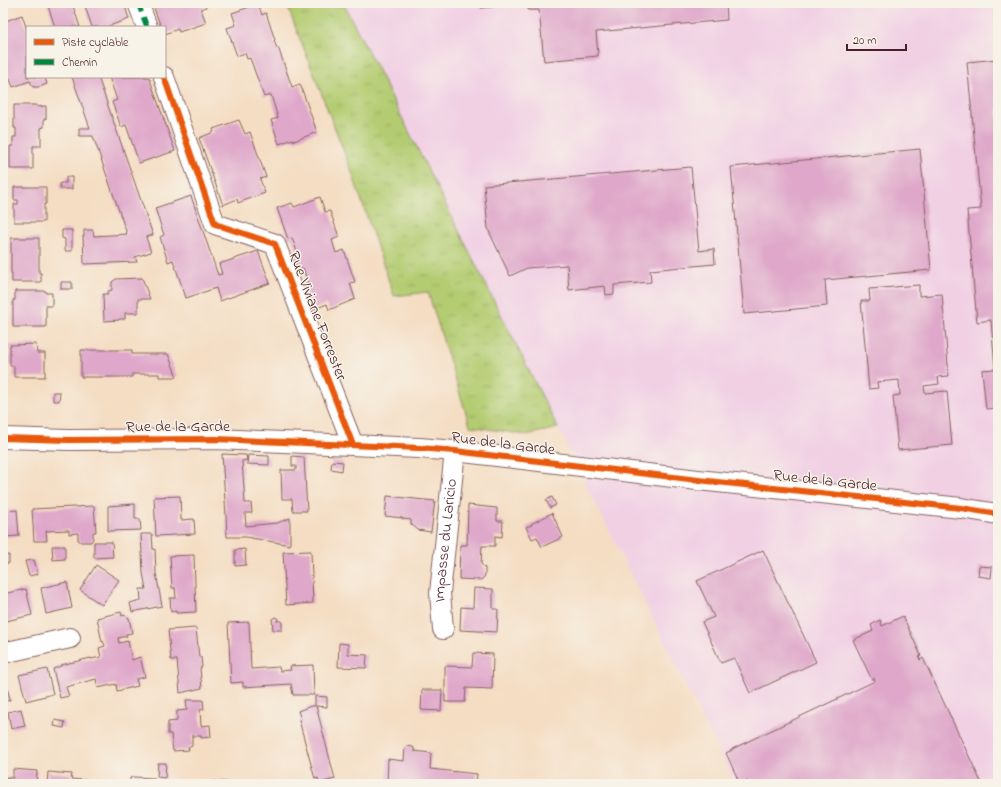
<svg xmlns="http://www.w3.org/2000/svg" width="1001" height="787" font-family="'Indie Flower',sans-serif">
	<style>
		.built { fill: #f1d0e4 }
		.grass { fill: url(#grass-tufts); stroke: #7e764e }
		.building { fill: #dfa8ca }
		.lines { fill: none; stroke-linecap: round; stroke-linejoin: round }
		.minor-casing { stroke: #866260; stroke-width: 22 }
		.minor { stroke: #fff; stroke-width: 20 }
		.quiet { stroke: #00873e; stroke-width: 5; stroke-dasharray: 10 5; stroke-linecap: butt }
		.cycleway-casing { stroke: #f7f3e8; stroke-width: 8 }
		.cycleway { stroke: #e8590c; stroke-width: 6 }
		.labels { text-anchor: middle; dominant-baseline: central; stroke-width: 3; stroke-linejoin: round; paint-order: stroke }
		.street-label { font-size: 16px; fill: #4a1f2b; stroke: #f7f3e8 }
	</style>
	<defs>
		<pattern id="grass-tufts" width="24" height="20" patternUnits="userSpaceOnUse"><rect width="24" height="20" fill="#b3cc71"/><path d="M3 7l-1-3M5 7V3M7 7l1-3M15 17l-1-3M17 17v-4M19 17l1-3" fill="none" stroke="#9baf62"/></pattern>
	</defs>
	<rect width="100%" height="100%" fill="#f7f3e8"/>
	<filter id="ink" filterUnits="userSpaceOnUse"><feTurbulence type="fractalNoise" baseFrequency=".025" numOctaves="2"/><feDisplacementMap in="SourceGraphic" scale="8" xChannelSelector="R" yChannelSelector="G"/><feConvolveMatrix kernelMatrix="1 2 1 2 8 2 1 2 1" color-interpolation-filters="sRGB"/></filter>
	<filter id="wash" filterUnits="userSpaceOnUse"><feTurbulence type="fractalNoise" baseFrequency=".012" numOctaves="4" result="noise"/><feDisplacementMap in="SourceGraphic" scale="16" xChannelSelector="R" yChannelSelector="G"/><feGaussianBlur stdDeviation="0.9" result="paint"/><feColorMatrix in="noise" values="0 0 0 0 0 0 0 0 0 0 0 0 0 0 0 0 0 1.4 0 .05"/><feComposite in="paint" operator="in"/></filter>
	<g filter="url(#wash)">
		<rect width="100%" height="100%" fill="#f4ddc3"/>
		<path class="built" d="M343 3H998V784H735L558 428 382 78Z"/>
		<path class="grass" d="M286 3H343L382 78 558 428 526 435 470 426 428 292 394 296 350 167Z"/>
		<g id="blocks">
			<path class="building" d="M47 3H72L80 27H55Z
				M84 3H124L129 19 106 27H92Z
				M152 3H205L206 7 201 9 206 23 179 32 178 29 165 34V27H161Z
				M481 3H519V4L481 8Z
				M528 3H726L727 20 596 32 598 56 544 61 539 10H528Z
				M258 4 262 15 266 13 275 40 274 41 277 48 278 47 292 87 300 84 317 132 294 141 293 139 279 144 271 120 278 118 271 95 264 97 250 58 247 59 245 53 237 56 227 28 236 25 232 13Z
				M22 15 27 30V77H45L47 84 39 87H33L30 81 13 87 6 69 3 70V22Z
				M998 59V408L986 409 982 370 995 369 991 320 977 322 967 210 981 209 967 62Z
				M72 77H98L153 235 146 237 151 252 135 257 137 262 84 264 83 236H84V230H93L94 236 127 234 93 136H79V128H90Z
				M109 77H149L175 151 139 163 126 125 121 127 112 102 117 100Z
				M14 105H37V107L46 106V119H44V127L41 128V146H33V169H10V146H13V137H16V128H14Z
				M239 120 245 134 250 132 266 177 260 179 265 193 238 203 237 199 223 205 199 138 214 132 213 129Z
				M920 149 931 270 825 280 827 306 744 314 731 167Z
				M691 167 699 251 714 249 715 264 650 270 651 282 614 285V294L606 295 605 286 569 290 567 265 527 268 510 276 488 229 484 185Z
				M66 177H72V189H60V183H66Z
				M14 187H46V204H44V222H14V204H18V200H14Z
				M191 196 218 275 222 274 219 264 258 251 270 283 220 301 216 288 186 298 173 260 168 262 160 237 164 235 155 208Z
				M320 197 325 212 330 211 339 237 332 240 336 253 344 250 355 282 350 283 355 299 329 310 327 304 312 310 303 284 308 283 303 268 297 270 292 256 298 254 292 238 288 239 277 208 292 203 294 207Z
				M62 230H72V251H65V239L62 238Z
				M11 238H39V273H41V282H12V273H11Z
				M142 278 150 299H138V313H125V319H119V320L104 321 103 294H108V291L112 290V282L116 279Z
				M61 282H72V289H61Z
				M919 285V296L942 294 949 376 938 377 939 384 924 386 925 393 947 391 952 445 898 450 893 396 900 395 899 380 877 382 878 388 869 389 861 301H870L869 289Z
				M15 291H46V293H52V306H46V327H13V300H15Z
				M36 344 37 353H45V377H14V366H10V345Z
				M81 350H132V354H168L177 377H159V374H132V377H81Z
				M53 392H60L59 401H53Z
				M222 454 246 455 247 460 242 461 245 503H251L252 513H245L246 526 277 523 290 518V545L246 537H227L226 516Z
				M248 455 269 456V465L247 464Z
				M292 456 304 457 307 511H293L292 499H282L281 470H296V466H292Z
				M332 461 343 462 342 471 331 469Z
				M180 496 181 520 194 519 195 534 156 536 154 497Z
				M387 496 435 501 431 532 418 530 411 524V520L403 519 402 518 385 516Z
				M552 497 556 505 550 508 546 500Z
				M135 504V519H140L141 530 108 531V506Z
				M468 505 497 508V521H503L502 537 495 536V546H482L481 564 485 568V576L481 580 459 579 460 545H467Z
				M94 506 96 532H93V539L91 542H81L78 540V533L69 534V530L46 531 47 541H34L32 509Z
				M17 510 19 536 3 537V511Z
				M552 513 563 537 542 547 537 537 532 539 526 527 532 525 531 524Z
				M141 534H152L153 549H155L156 573 162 606 132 612 130 603 141 600 140 589H146L143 573Z
				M94 542H112L113 557 94 558Z
				M52 546H65V559L53 560Z
				M245 549 246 565 235 566V550Z
				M763 550 816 662 750 693 734 658 721 663 702 622 714 617 697 581Z
				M311 551 313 603 286 605 283 552Z
				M9 555V563L3 564V556Z
				M194 555 196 612 176 613V611L171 612 170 598H176L175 588H172L170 556Z
				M34 560 38 574 29 576 25 561Z
				M96 565 119 580 102 605 80 590Z
				M979 566 992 567 991 578 978 576Z
				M67 582 72 608 46 614 41 588Z
				M474 588 493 589V609H498L497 632 460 630 461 607 473 608Z
				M26 589 32 615 6 621 3 607V594Z
				M121 612 122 616 124 615 129 618 132 633 126 634 127 636 118 638 119 643 128 641 132 660 140 657 145 677 136 679 138 686 117 691 116 684 98 688 96 679 66 687 69 696 60 698 53 669 61 666V665L91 658V659L101 657 99 648 105 646 103 641 102 642 97 618Z
				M903 616 921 656 919 657 920 660 923 658 982 784H748L747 781 740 784 726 753 732 750V749L875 681 874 678 872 680 853 640 873 631 871 625 880 620 882 626Z
				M275 617 278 618 277 621H282V630H273L272 619Z
				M249 622 251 669 279 667 280 671 291 670 290 666 313 665 314 695H293L291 684 243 687V682L231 683 228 623Z
				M196 628 199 657H201L202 667 200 668 202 688 180 693 177 660H171L168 630Z
				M339 643 348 644V654L367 655 366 668 338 667Z
				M473 653 493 654 492 689 466 688 465 702H445V666L472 667Z
				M47 669 53 694 26 701 19 675Z
				M3 678H5L10 700 3 702Z
				M422 690H442L441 711 421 710Z
				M315 696 327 697V707L316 706 335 779 319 783 318 778 315 779 299 720 301 719 298 711 311 706H315Z
				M186 700H203L204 709 200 710 201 726 210 725 211 737 201 738V736H192V746L188 747 189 750 173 751 171 734H168V722L177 721V711L187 710Z
				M21 709 25 726 11 729 8 712Z
				M55 720 65 722 64 728 54 726Z
				M407 746 413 747 414 748V751L431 753 430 769 477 774 476 784H387L388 759 404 761 405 747Z
				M158 763H166L165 778 157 777Z
				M13 769 37 771 36 784H3V777L13 778Z
				M48 772 72 774 71 779 118 783V784H47Z
				M133 777 154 778V784H130V778Z
				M213 781 237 783V784H213Z"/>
		</g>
	</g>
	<g filter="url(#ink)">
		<use href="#blocks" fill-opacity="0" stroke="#866260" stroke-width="1"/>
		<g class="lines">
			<defs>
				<g id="minor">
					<path d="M138 3 147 27"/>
					<path d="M164 77 215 224 275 244 353 445"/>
					<path d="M3 438 69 440 216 439 419 448 455 451 698 480 961 508 998 514"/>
					<path id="s1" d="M443 629 440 593 455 451"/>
					<path d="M3 653 70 638"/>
				</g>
			</defs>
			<use href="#minor" class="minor-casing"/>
			<use href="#minor" class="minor"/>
			<path class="quiet" d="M138 3 147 27"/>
			<defs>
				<path id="cycleway" d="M164 77 215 224 275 244 353 445
					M3 438 69 440 216 439 419 448 455 451 698 480 961 508 998 514"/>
			</defs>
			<use href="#cycleway" class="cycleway-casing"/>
			<use href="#cycleway" class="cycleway"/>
		</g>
	</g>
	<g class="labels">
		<g class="street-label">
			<text transform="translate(317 316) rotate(69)">Rue Viviane Forrester</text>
			<text x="178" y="427">Rue de la Garde</text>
			<text transform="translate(503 444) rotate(7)">Rue de la Garde</text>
			<text transform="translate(825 481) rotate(6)">Rue de la Garde</text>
			<text stroke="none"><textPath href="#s1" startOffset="89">Impasse du Laricio</textPath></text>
		</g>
	</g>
	<rect width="1001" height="787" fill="none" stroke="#f7f3e8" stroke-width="16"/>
	<rect x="26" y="26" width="140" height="52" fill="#f7f3e8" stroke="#b29e9c"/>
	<rect x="34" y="39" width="20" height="6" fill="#e8590c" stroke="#b29e9c"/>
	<text x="62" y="46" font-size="12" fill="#4a1f2b">Piste cyclable</text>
	<rect x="34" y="59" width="20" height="6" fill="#00873e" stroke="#b29e9c"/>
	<text x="62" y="66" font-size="12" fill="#4a1f2b">Chemin</text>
	<path d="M847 44v6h59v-6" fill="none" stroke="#4a1f2b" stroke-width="2"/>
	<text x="853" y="44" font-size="12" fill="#4a1f2b" stroke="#f7f3e8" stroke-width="3" paint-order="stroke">20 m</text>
</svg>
